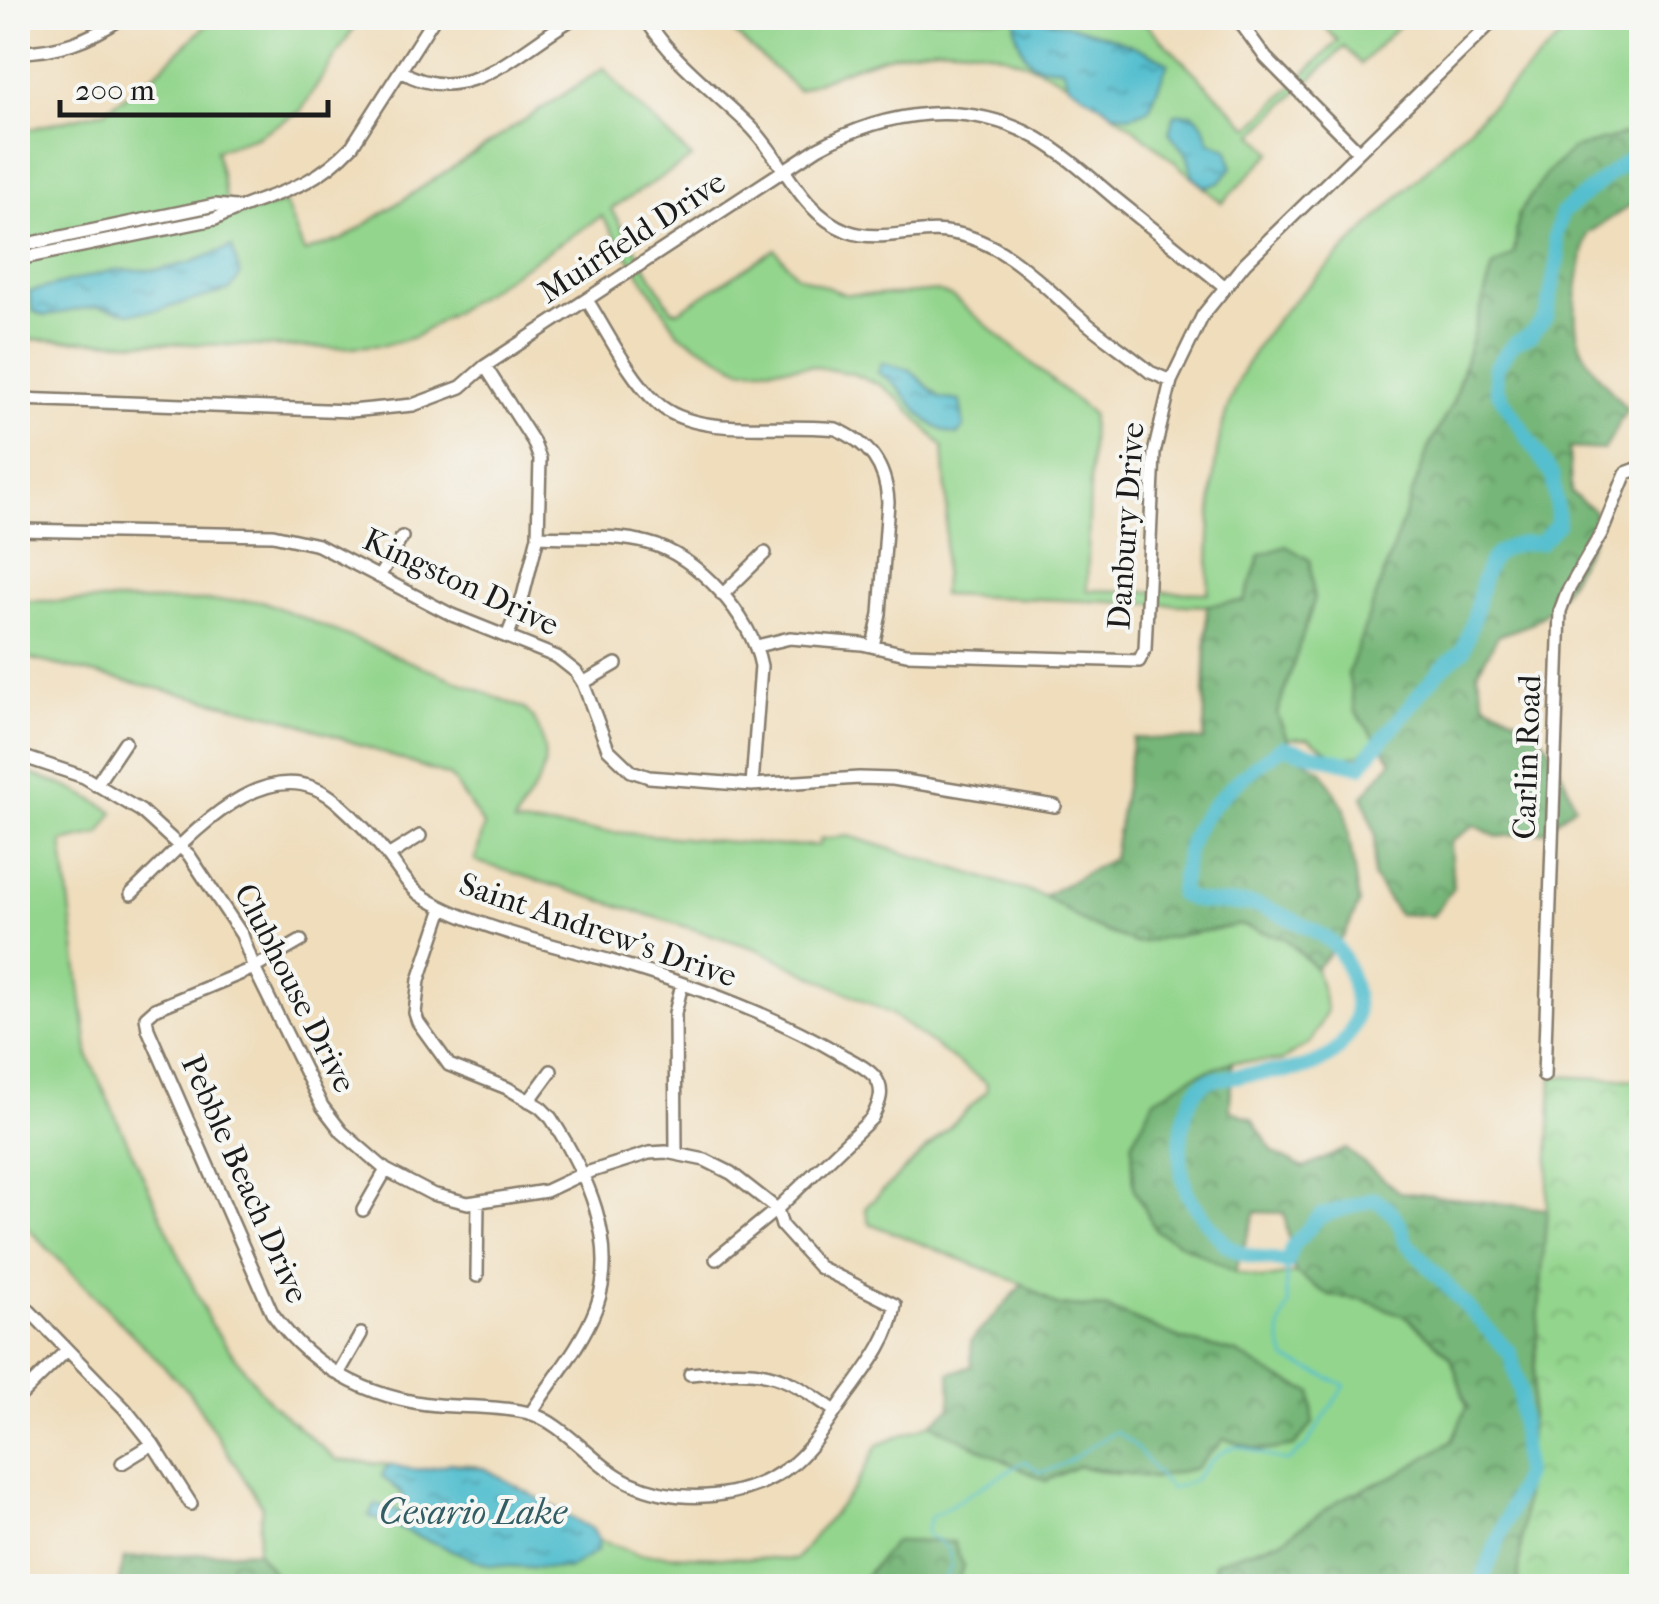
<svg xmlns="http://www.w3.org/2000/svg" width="1659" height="1604" font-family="'IM FELL French Canon',serif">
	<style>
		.grass { fill: #93d58d; stroke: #587854; stroke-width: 2.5 }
		.forest { fill: url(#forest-crowns); stroke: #49694a; stroke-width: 2.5 }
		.park { fill: url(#park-crowns); stroke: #587854; stroke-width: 2.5 }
		.water { fill: url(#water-ripples); stroke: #386e76; stroke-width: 2.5 }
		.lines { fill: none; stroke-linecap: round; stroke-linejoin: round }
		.stream { stroke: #54bfcf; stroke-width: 2.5 }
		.river { stroke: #54bfcf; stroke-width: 15 }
		.minor-casing { stroke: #867c6c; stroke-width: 16 }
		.minor { stroke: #fff; stroke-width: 11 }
		.labels { text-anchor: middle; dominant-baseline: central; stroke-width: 8; stroke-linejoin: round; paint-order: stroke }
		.street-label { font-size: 32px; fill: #1c1c1c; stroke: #f6f6f2 }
		.water-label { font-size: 35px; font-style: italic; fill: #325d64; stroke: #f6f6f2 }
	</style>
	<defs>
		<pattern id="forest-crowns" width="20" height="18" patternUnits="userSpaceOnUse" patternTransform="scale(2.5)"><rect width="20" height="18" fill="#76b678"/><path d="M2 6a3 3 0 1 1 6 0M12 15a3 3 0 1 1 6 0" fill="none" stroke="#609362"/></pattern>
		<pattern id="park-crowns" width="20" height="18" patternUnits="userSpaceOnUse" patternTransform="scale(2.5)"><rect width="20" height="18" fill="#93d58d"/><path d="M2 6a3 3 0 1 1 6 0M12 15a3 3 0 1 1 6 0" fill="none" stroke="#7eb679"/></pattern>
		<pattern id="water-ripples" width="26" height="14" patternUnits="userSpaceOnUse" patternTransform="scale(2.5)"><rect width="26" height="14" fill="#54bfcf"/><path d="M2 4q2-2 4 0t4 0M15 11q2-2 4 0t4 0" fill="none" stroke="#459aa7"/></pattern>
	</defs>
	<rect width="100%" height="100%" fill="#f6f6f2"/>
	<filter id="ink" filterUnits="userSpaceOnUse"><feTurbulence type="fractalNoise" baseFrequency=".01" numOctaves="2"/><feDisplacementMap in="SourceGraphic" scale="20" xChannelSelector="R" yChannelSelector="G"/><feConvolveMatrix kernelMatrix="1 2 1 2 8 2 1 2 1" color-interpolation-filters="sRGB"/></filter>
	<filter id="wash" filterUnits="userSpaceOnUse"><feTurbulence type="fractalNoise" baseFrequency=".0048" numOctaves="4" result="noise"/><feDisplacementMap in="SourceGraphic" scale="40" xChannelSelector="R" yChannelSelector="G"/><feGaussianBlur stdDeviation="2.25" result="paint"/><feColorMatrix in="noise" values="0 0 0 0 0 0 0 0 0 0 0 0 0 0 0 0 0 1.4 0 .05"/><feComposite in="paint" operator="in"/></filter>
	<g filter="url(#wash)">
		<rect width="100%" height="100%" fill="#efddbc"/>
		<path class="grass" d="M214 18H360L301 111 256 137 216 150 230 217 285 203 304 252 343 239 604 68 626 94 692 158 611 209 672 310 679 311 775 249 796 275 844 294 895 295 937 291 953 297 1092 414 1087 590 1208 593C1213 474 1206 397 1291 303L1567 31 1600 25V18H1641V141L1519 213 1514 254 1493 268 1453 402 1428 449 1355 711 1376 739 1360 755 1338 757 1308 738 1259 740 1204 698 1207 606 942 595 947 509 943 447 900 400 881 385 853 374 811 366 741 369 679 334 602 216 415 337 385 345 335 348 18 339V132L104 111 147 81Z
			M717 18H1140L1250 128 1338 41 1316 18H1406L1361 64 1344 47 1254 134 1272 152 1222 203C1145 137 1046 41 938 47 891 50 841 71 798 90Z
			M18 601H262L523 708C540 719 549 755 542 774 535 792 521 807 514 824L782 846 820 845V839L849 836 1044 896 1087 924 1135 943 1240 925 1286 939 1316 969 1327 1010 1311 1042 1281 1061 1231 1062 1191 1077 1235 1272 1262 1279 1295 1273 1330 1296 1362 1299 1407 1317 1451 1357 1467 1407 1452 1441 1403 1472 1341 1499 1283 1540 1215 1562 1214 1586H957L963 1565 895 1541 857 1586H283L257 1551 262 1506 189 1392 18 1218V771C54 779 83 792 114 812L100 834 62 842 89 1058 211 1325 270 1403 337 1460 393 1465 410 1471 435 1469 450 1463 470 1465 486 1469 592 1529 599 1540 638 1554 795 1560 855 1487 878 1445 930 1424 1046 1481 1078 1466 1115 1474 1196 1468 1224 1439 1262 1451 1312 1392 1278 1378 1237 1353 1180 1339 1108 1308 1057 1306 1023 1284 869 1223 865 1208 986 1092 987 1084 891 1014 757 949 475 861 484 826 451 777 281 717 18 656Z"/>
		<path class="forest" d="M1641 130V205L1634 203 1587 234C1581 267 1569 312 1580 344 1589 368 1611 390 1627 409L1604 450 1569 448 1571 493 1595 511 1592 541 1555 605 1531 624 1498 636 1477 673 1485 703C1550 731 1549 742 1575 805L1545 831 1497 837 1474 825 1450 843 1453 888 1433 916 1398 914 1373 877 1375 835 1363 796 1392 761 1355 711 1348 674 1428 449 1453 402 1493 267 1514 254 1519 213 1546 174 1572 149Z
			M1286 546 1310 560 1314 601 1277 714 1293 753 1322 771 1345 809 1359 904 1345 934 1316 969 1286 939 1240 925 1135 943 1087 924 1044 896 1113 858 1133 738 1204 740 1207 605 1244 601 1260 555Z
			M1232 1062 1230 1110 1252 1119 1273 1152 1304 1168 1346 1149 1399 1192 1547 1209 1518 1586H1214L1215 1562 1283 1540 1341 1499 1403 1472 1452 1441 1467 1406 1451 1357 1407 1317 1362 1299 1330 1296 1295 1273 1284 1213 1256 1212 1235 1272 1156 1231 1134 1189 1132 1143 1154 1100 1191 1077Z
			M1023 1284 1057 1306 1108 1308 1180 1339 1237 1353 1278 1378 1312 1392 1313 1423 1294 1446 1262 1451 1224 1439 1196 1468 1153 1478 1078 1466 1046 1481 930 1424 951 1408 950 1373 972 1366 971 1341Z
			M895 1541 954 1542 963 1565 957 1586H857Z
			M257 1551 283 1586H118L124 1558Z"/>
		<path class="park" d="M1552 1076 1641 1080V1586H1518L1547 1209Z"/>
		<path class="water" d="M1017 18C1057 17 1134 42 1168 63L1149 109 1130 116 1114 113 1069 85 1062 68C1037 66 1029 68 1020 44 1016 33 1014 29 1017 18Z
			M1175 114H1193L1204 125 1210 142 1228 149 1232 167 1219 183 1206 187 1193 177 1188 157 1169 132Z
			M232 247 240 276 230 290 159 310 129 313 98 306 44 316 33 311 29 292 114 270H159L189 263Z
			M882 363 910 370 940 398 960 401 964 427 957 435C914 425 912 390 878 373Z
			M1633 560H1641V598L1633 596 1627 585Z
			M450 1463 486 1469 592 1529 599 1540 597 1551 568 1569 488 1565 369 1516 376 1504 408 1514 402 1493 382 1476 385 1469 393 1465C414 1472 429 1470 450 1463Z"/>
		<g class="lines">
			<path class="stream" d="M941 1586 952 1565 948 1549 926 1533 931 1517 1025 1461 1041 1472C1070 1466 1089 1444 1116 1432L1133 1444 1170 1489C1177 1486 1187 1484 1193 1480 1207 1469 1218 1446 1240 1447 1252 1448 1270 1460 1288 1461L1305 1447 1345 1385 1287 1360C1277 1339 1278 1326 1289 1305L1286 1291 1287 1263"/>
			<path class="river" d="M1480 1586 1524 1475 1520 1390 1510 1353 1405 1241C1401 1220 1392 1210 1374 1199L1320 1216 1292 1247 1287 1263C1267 1256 1248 1260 1230 1247 1221 1242 1193 1204 1188 1194 1175 1167 1178 1096 1207 1081 1213 1078 1224 1078 1230 1077 1269 1069 1316 1078 1342 1044 1350 1034 1357 1022 1356 1010 1356 991 1348 961 1335 946 1324 933 1271 908 1254 905 1227 901 1204 908 1180 894 1183 876 1185 857 1191 840 1201 808 1255 764 1283 747L1361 766C1372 749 1385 737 1397 722 1421 694 1433 672 1463 651 1468 635 1474 620 1477 605 1486 563 1491 541 1540 543L1558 524 1553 477 1497 390 1495 368 1514 343 1531 335 1547 315 1558 257 1555 237 1562 213 1623 163 1642 155"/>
		</g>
	</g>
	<g filter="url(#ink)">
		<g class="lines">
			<defs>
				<path id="minor" d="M645 18C673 62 713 90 750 126 784 160 800 213 847 231 882 244 918 226 953 233 1006 242 1045 288 1084 321 1105 339 1129 354 1150 372L1171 381
					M1237 18 1266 58 1358 151
					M18 52C57 52 89 40 122 18
					M401 71C467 111 519 49 574 18
					M18 246 215 205 235 207
					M18 259 215 219C269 192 307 194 352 146L434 18
					M587 300C608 333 628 375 656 402 695 440 784 422 836 429 869 443 886 465 888 502L880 614 873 646
					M485 366 533 441 540 459 538 536 523 596 507 637
					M18 399 351 411 413 405 461 387 485 366 818 148C886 111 967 98 1037 138 1066 155 1091 178 1116 199 1152 228 1188 257 1224 286
					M18 530 273 535 318 545 452 615 557 657 576 672 583 683 608 749 631 771 649 777 752 785 859 778 893 779 1055 806
					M538 536C573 538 614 534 648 543 697 555 752 617 761 666L752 785
					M379 577 402 537
					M722 595 765 553
					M757 646 790 638 862 644 906 654 1139 661 1145 649 1154 453 1171 381 1203 315 1245 263 1496 18
					M583 683 616 664
					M18 755 84 777 141 811 189 855 242 935 254 968 322 1106 342 1132 386 1170 432 1194 468 1203 546 1191 580 1175 649 1153 666 1152 705 1160 731 1173 777 1209 782 1226 819 1267 895 1305C891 1337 869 1365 850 1391 832 1415 816 1444 794 1463 749 1500 681 1506 629 1482 594 1466 565 1423 529 1413 506 1407 477 1407 454 1406 380 1404 315 1373 272 1313L148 1029 146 1017 155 1009 254 968 301 941
					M96 785 125 742
					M388 856 420 836
					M131 894C181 848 264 740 337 802 355 818 374 838 389 857 398 869 406 883 418 893 460 924 557 946 611 961 690 984 771 1013 842 1055 853 1061 866 1067 874 1076 886 1090 879 1104 872 1118L777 1209 716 1259
					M443 908 419 980 415 1013 418 1022 449 1065 507 1088 540 1107 551 1118C586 1172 620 1243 596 1308 582 1345 552 1380 531 1413
					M1544 1076 1560 611 1567 592 1602 532 1626 473 1642 467
					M529 1101 551 1071
					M676 1153 675 1013 682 984
					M363 1210 386 1170
					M477 1276 478 1202
					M18 1299 125 1409 153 1444 191 1504
					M338 1374 361 1334
					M690 1374C763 1369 775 1368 835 1411
					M18 1398 67 1350
					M122 1463 153 1444"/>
			</defs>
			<use href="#minor" class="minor-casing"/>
			<use href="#minor" class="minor"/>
		</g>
	</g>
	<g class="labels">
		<g class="street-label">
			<text transform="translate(632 237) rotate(-33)">Muirfield Drive</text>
			<text transform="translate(1126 526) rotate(-86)">Danbury Drive</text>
			<text transform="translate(461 582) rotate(25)">Kingston Drive</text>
			<text transform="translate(1527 757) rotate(-88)">Carlin Road</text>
			<text transform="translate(598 930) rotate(19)">Saint Andrew's Drive</text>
			<text transform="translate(295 988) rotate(63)">Clubhouse Drive</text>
			<text transform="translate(245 1179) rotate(66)">Pebble Beach Drive</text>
		</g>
		<g class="water-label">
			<text x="473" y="1512">Cesario Lake</text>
		</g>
	</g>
	<rect width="1659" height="1604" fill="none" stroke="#f6f6f2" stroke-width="60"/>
	<path d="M60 100v15h268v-15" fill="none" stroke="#1c1c1c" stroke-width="5"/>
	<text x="75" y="100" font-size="30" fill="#1c1c1c" stroke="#f6f6f2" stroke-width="8" paint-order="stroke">200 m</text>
</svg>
